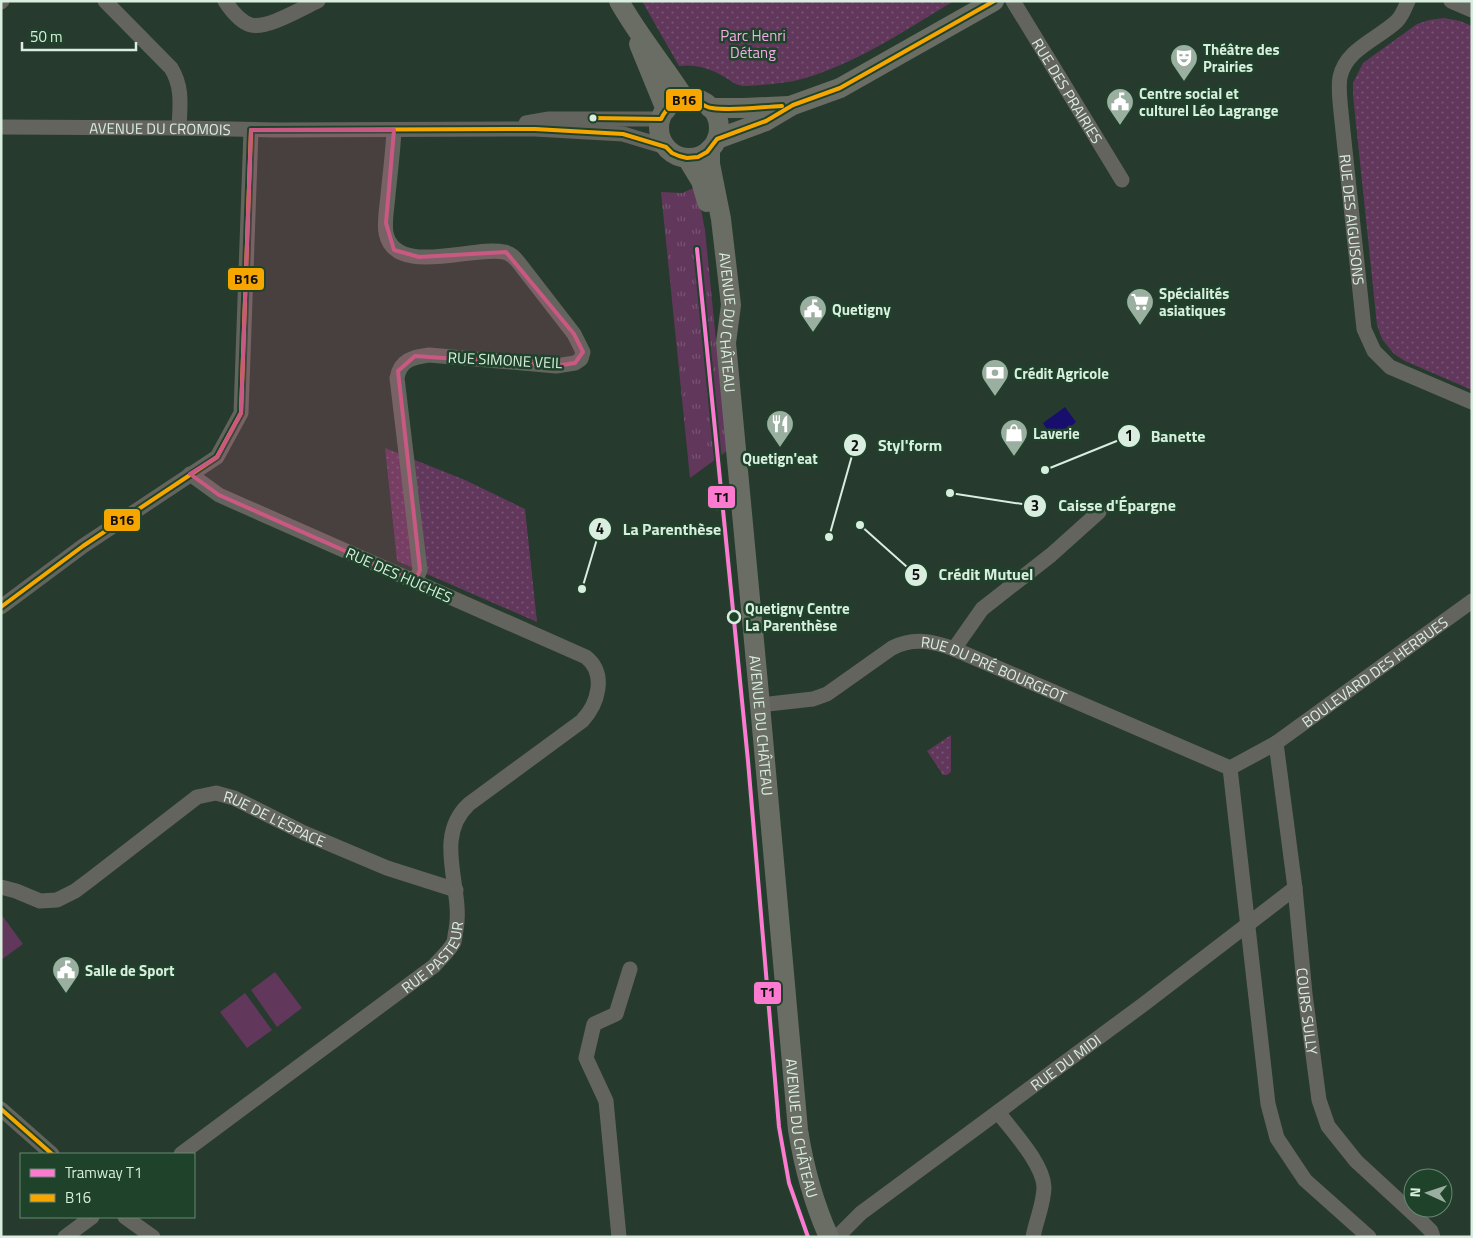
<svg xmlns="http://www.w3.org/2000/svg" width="1473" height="1238" font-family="'Titillium Web',sans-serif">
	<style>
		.grass { fill: url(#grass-tufts) }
		.park { fill: url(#park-dots) }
		.pitch { fill: #62375c }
		.water { fill: #180e6d }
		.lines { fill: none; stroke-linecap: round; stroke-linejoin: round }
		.minor { stroke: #64645e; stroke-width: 15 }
		.major { stroke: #696d63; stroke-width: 20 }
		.tram { stroke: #70756e; stroke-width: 1 }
		.bus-1-casing { stroke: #1f422b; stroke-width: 8 }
		.bus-1 { stroke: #f7a600; stroke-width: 4 }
		.tram-1-casing { stroke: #1f422b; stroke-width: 8 }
		.tram-1 { stroke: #fc7ad0; stroke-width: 4 }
		.marked { fill: #c95882; fill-opacity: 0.2; stroke: #c95882; stroke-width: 4; stroke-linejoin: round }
		.bus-dot { fill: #d9eede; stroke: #1f422b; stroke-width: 2 }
		.stop-dot { fill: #1f422b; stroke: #d9eede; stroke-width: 2.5 }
		.labels { text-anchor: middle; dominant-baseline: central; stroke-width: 5; stroke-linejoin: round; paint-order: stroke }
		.park-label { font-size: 15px; fill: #f4abe7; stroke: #1f422b }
		.poi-label { font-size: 15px; font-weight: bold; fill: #d9eede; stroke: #1f422b; text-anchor: start }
		.street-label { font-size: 15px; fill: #d9eede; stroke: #1f422b }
		.stop-label { font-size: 15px; font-weight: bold; fill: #d9eede; stroke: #1f422b; text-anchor: start }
		.leader { fill: none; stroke: #d9eede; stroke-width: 2 }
		.callout-dot { fill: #d9eede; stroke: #1f422b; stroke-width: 2 }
		.mark-label { font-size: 15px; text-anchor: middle; font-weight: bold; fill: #111 }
		.callout-label { font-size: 16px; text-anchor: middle; font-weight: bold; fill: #d9eede; stroke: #1f422b; stroke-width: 5; stroke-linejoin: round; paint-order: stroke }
		.line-badge { stroke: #1f422b; stroke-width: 2 }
		.pale-badge-label { font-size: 14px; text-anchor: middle; font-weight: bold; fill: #111 }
	</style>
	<defs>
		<pattern id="grass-tufts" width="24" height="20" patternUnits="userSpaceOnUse" patternTransform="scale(1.25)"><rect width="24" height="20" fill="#62375c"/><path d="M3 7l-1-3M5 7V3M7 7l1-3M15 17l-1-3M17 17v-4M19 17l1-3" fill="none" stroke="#785473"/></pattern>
		<pattern id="park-dots" width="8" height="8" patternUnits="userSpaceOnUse" patternTransform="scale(1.25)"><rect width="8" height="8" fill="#62375c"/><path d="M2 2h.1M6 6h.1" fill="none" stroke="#785473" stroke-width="1.8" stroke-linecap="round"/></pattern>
	</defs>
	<rect width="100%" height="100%" fill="#273a2e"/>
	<path class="grass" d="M694 188 701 209 705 230 727 451 690 478 661 192 682 193Z"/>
	<path class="park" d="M642 1H954C905 30 850 68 794 81 778 84 761 85 745 86 736 86 730 80 723 76 709 68 694 64 679 66Z
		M1444 18 1460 21 1472 26V390L1405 361 1394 354 1382 339 1377 325 1353 95V83L1363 63 1417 24 1429 20Z
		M385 448 465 480 525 509 537 622 397 561Z
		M951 735V772L947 775H943L927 751Z"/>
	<path class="pitch" d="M1 914 23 944 1 960Z
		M275 972 302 1008 277 1027 251 990Z
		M245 993 272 1030 247 1048 220 1012Z"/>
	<path class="water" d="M1065 407 1076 422 1054 441 1043 423Z"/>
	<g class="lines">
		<g class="minor">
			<path d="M105 1 171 68C183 87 180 106 179 128"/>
			<path d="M225 1C231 10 240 22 251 25 268 29 302 8 318 1"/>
			<path id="s1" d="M1013 1 1122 180"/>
			<path id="s2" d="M1408 1C1405 8 1402 16 1397 21 1378 39 1346 49 1340 77 1338 88 1340 100 1341 112L1364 329 1374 351 1390 367 1472 402"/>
			<path d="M1451 1 1472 10"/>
			<path d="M1 2 2 1"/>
			<path d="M526 123 549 119H661"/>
			<path id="s3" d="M1 127 179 128 276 130 535 129 623 134 666 147"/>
			<path d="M394 130C393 152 390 174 388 195 387 208 384 221 386 233 395 278 474 245 504 252 511 253 515 258 519 263L574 334 583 352 581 359 575 363 556 366 429 355C413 357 400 360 397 378L420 570 415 582"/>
			<path d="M1 607 83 546 217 457 241 413 251 130"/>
			<path d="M954 649 982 609 1051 555 1099 512"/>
			<path id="s4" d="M760 705 813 699 827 694 892 648C913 637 933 641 954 649L1230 768"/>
			<path id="s5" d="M1276 743 1295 888 1305 994 1319 1100 1328 1126 1356 1161 1420 1220 1431 1231 1433 1237"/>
			<path d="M1230 768 1268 1104 1277 1138 1305 1180 1369 1237"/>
			<path id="s6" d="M1230 768 1276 743 1472 601"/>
			<path id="s7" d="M1 887 16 891 40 901 57 900 75 891 91 879 197 797 216 793 234 798 304 833 387 868 456 890"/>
			<path d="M1 1109 52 1154"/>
			<path d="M998 1112C1012 1131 1043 1163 1044 1187 1044 1203 1036 1221 1033 1237"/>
			<path id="s8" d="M181 1154 434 966C440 959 450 950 454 942 455 938 455 934 456 930 464 889 432 838 469 804L582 721C598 704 607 674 586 657L219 495 190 474"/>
			<path d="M125 1217 153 1237"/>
			<path d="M65 1237 92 1217"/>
			<path d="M619 1237 606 1101 586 1058 594 1024 616 1014 630 969"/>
			<path id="s9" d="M837 1237 861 1213 1144 1004 1295 888"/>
		</g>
		<g class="major">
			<path d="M619 1C638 35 664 66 685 99"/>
			<path d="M639 44 666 110"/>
			<circle cx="689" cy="128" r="30"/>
			<path d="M710 108H744L789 106"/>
			<path d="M717 139 766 121 793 105 840 88 994 1"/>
			<path id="s10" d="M710 149V164L721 219 731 305 726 343 760 705 798 1130C804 1167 813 1202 829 1237"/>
			<path d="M687 158 701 181 707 202"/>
		</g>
		<path class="tram" d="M717 510 719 465"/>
		<defs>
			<path id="bus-1" d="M593 118 661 119C666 109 672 102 683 100 698 96 701 107 712 108 734 111 760 107 782 106
				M251 130 535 129 623 134 666 147 672 153 679 156 687 158 698 157 707 152 717 139 766 121 793 105 840 88 994 1
				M1 607 83 546 217 457 241 413 251 130
				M1 1109 52 1154"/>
		</defs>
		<use href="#bus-1" class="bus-1-casing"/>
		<use href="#bus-1" class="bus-1"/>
		<defs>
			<path id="tram-1" d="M697 249 748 761 779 1127 789 1183 808 1237"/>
		</defs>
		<use href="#tram-1" class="tram-1-casing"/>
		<use href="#tram-1" class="tram-1"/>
	</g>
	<path class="marked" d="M251 130H394L386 223 394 250 419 257 506 252 574 334 583 352 575 363 556 366 415 356 398 371 420 570 415 582 219 495 190 474 217 457 241 413Z"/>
	<defs>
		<symbol id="theatre-pin" viewBox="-11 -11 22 30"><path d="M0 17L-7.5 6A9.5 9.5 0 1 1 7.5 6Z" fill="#9bafa0" stroke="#1f422b"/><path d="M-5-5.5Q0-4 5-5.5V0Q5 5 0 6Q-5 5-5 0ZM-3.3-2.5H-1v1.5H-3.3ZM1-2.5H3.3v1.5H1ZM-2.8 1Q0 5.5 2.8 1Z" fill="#fff"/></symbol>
		<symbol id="civic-pin" viewBox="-11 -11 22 30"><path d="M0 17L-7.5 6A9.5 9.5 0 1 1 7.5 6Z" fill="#9bafa0" stroke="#1f422b"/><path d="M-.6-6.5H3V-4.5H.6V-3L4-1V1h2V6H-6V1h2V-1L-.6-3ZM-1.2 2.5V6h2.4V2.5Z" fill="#fff"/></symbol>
		<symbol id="supermarket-pin" viewBox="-11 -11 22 30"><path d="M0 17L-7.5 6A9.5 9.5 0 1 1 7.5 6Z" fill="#9bafa0" stroke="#1f422b"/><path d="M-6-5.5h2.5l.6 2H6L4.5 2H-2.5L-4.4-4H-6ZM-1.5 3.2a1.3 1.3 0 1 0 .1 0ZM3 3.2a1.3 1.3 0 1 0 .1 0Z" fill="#fff"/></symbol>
		<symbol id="bank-pin" viewBox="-11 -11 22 30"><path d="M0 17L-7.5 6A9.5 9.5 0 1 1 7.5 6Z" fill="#9bafa0" stroke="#1f422b"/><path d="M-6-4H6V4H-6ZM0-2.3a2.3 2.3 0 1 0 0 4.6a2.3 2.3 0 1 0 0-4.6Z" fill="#fff"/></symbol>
		<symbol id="restaurant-pin" viewBox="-11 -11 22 30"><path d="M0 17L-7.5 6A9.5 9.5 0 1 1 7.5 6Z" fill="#9bafa0" stroke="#1f422b"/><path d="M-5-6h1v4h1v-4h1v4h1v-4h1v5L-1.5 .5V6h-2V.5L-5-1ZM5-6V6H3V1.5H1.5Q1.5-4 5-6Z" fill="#fff"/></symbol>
		<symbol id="shop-pin" viewBox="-11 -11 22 30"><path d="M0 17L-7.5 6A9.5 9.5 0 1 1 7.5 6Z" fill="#9bafa0" stroke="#1f422b"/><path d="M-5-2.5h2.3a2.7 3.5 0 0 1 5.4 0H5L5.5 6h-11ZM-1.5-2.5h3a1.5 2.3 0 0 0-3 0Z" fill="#fff"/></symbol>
	</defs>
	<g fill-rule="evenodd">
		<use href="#theatre-pin" x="1168" y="42" width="32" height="43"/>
		<use href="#civic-pin" x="1104" y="86" width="32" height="43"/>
		<use href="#supermarket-pin" x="1124" y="286" width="32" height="43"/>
		<use href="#civic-pin" x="797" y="293" width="32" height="43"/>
		<use href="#bank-pin" x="979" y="357" width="32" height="43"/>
		<use href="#restaurant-pin" x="764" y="408" width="32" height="43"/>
		<use href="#shop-pin" x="998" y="417" width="32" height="43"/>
		<use href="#civic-pin" x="50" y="954" width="32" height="43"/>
	</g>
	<circle class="bus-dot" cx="593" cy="118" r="4.5"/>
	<circle class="stop-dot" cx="734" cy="617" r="6"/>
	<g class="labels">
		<g class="park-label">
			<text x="753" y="35">Parc Henri<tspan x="753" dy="17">Détang</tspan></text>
		</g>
		<g class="poi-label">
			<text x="1203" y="49">Théâtre des<tspan x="1203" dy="17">Prairies</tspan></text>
			<text x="1139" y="93">Centre social et<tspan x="1139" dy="17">culturel Léo Lagrange</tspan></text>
			<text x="1159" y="293">Spécialités<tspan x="1159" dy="17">asiatiques</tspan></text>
			<text x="832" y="309">Quetigny</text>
			<text x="1014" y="373">Crédit Agricole</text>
			<text x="1033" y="433">Laverie</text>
			<text x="780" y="458" text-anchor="middle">Quetign'eat</text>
			<text x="85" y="970">Salle de Sport</text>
		</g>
		<g class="street-label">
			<text stroke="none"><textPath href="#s1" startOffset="105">RUE DES PRAIRIES</textPath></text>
			<text stroke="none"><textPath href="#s3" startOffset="159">AVENUE DU CROMOIS</textPath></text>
			<text stroke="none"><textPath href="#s2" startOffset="248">RUE DES AIGUISONS</textPath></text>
			<text stroke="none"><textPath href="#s10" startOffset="175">AVENUE DU CHÂTEAU</textPath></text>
			<text transform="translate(505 360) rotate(3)">RUE SIMONE VEIL</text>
			<text transform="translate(399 575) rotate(24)">RUE DES HUCHES</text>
			<text stroke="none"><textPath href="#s4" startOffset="256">RUE DU PRÉ BOURGEOT</textPath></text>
			<text stroke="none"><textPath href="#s6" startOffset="174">BOULEVARD DES HERBUES</textPath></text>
			<text stroke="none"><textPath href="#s10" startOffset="580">AVENUE DU CHÂTEAU</textPath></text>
			<text stroke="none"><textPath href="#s7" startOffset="316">RUE DE L'ESPACE</textPath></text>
			<text stroke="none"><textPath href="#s8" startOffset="322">RUE PASTEUR</textPath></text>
			<text stroke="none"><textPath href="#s5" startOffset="270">COURS SULLY</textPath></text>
			<text stroke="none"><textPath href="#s9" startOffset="288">RUE DU MIDI</textPath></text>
			<text stroke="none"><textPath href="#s10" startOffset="985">AVENUE DU CHÂTEAU</textPath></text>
		</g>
		<g class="stop-label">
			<text x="745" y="608">Quetigny Centre<tspan x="745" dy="17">La Parenthèse</tspan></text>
		</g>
	</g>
	<path class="leader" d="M1045 470L1129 436M829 537L855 445M950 493L1035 506M582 589L600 529M860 525L916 575"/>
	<g class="callout-dot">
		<circle cx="1045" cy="470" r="5"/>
		<circle cx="829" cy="537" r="5"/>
		<circle cx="950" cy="493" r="5"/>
		<circle cx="582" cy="589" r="5"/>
		<circle cx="860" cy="525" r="5"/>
		<circle cx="1129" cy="436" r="12"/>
		<circle cx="855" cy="445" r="12"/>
		<circle cx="1035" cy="506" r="12"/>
		<circle cx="600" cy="529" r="12"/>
		<circle cx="916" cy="575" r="12"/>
	</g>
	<g class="mark-label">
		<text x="1129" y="441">1</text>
		<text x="855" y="451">2</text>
		<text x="1035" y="511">3</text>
		<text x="600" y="534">4</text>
		<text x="916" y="580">5</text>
	</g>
	<g class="callout-label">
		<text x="1178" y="442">Banette</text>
		<text x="910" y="451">Styl'form</text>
		<text x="1117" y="511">Caisse d'Épargne</text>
		<text x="672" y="535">La Parenthèse</text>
		<text x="986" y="580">Crédit Mutuel</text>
	</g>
	<g class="line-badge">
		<rect x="665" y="88" width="38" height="24" rx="5" fill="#f7a600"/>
		<rect x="227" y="267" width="38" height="24" rx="5" fill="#f7a600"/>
		<rect x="707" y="485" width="29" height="24" rx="5" fill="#fc7ad0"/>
		<rect x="103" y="508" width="38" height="24" rx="5" fill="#f7a600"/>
		<rect x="753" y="981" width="29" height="24" rx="5" fill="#fc7ad0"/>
	</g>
	<g class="pale-badge-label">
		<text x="684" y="105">B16</text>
		<text x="246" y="284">B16</text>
		<text x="722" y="502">T1</text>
		<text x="122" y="525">B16</text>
		<text x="768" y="997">T1</text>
	</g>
	<rect width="1473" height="1238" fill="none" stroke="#d9eede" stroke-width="5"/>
	<rect x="20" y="1153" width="175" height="65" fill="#1f422b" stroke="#698773"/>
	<rect x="30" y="1169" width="25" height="8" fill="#fc7ad0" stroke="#698773"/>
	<text x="65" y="1178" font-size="15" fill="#d9eede">Tramway T1</text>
	<rect x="30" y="1194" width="25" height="8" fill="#f7a600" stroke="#698773"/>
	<text x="65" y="1203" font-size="15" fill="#d9eede">B16</text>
	<g transform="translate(1428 1193) rotate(273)"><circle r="24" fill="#1f422b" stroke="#698773"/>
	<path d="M0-4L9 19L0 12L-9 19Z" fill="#9bafa0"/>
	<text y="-8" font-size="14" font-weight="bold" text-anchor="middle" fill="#d9eede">N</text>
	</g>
	<path d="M22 42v8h114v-8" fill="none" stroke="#d9eede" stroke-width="2.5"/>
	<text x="30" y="42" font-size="15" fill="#d9eede" stroke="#1f422b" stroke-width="4" paint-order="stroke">50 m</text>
</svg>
